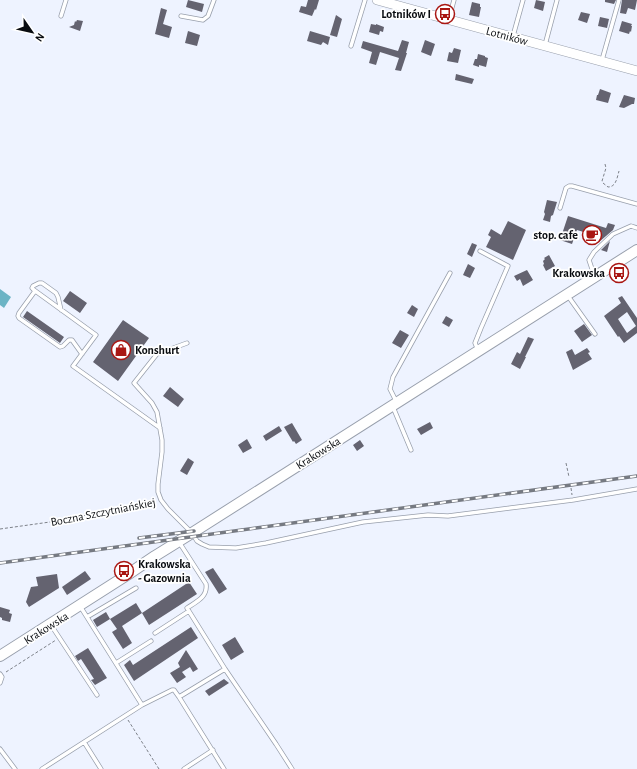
<svg xmlns="http://www.w3.org/2000/svg" width="637" height="769" font-family="'Alegreya Sans',sans-serif">
	<style>
		.water { fill: #6cb4c5 }
		.building { fill: #646370; fill-rule: evenodd }
		.lines { fill: none; stroke-linecap: round; stroke-linejoin: round }
		.service-casing { stroke: #989fac; stroke-width: 5 }
		.tertiary-casing { stroke: #989fac; stroke-width: 10 }
		.secondary-casing { stroke: #989fac; stroke-width: 12 }
		.path { stroke: #7d8189; stroke-width: 1; stroke-dasharray: 3 2; stroke-linecap: butt }
		.service { stroke: #fff; stroke-width: 3.5 }
		.tertiary { stroke: #fff; stroke-width: 9 }
		.secondary { stroke: #fff; stroke-width: 10 }
		.rail-casing { stroke: #767a82; stroke-width: 3.5 }
		.rail { stroke: #fff; stroke-width: 2; stroke-dasharray: 6; stroke-linecap: butt }
		.labels { text-anchor: middle; dominant-baseline: central; stroke-width: 3.5; stroke-linejoin: round; paint-order: stroke }
		.poi-label { font-size: 12px; font-weight: bold; fill: #090c10; stroke: #fff; text-anchor: end }
		.street-label { font-size: 12px; fill: #090c10; stroke: #fff }
	</style>
	<rect width="100%" height="100%" fill="#eef3ff"/>
	<path class="water" d="M0 289 11 297 4 308 0 305Z"/>
	<path class="building" d="M188 0 204 4 202 12 186 7Z
		M308 0H319L316 10 315 9 312 16 299 12 301 6 306 7Z
		M536 0 545 2 543 11 534 8Z
		M605 0H616L614 4 605 2Z
		M622 0H637L635 10 628 8 626 14 620 13Z
		M472 2 480 4V7H481L479 17 469 15Z
		M161 8 167 10 163 24 172 27 169 38 155 34Z
		M581 12 590 14 587 23 578 20Z
		M336 15 342 19 337 37 330 35Z
		M600 17 609 19 607 28 598 26Z
		M77 20 83 21 80 31 69 27 74 25 75 21 76 22Z
		M622 21 632 24 631 26H632L631 32 630 31 629 34 619 31Z
		M371 24 376 25V24L384 27 383 32 380 31 379 35 369 32Z
		M188 31 200 35 197 46 185 43Z
		M310 31 330 37 328 45 323 42 321 45 307 41Z
		M402 40 409 42 406 53H407L401 71 395 70 399 58 380 52 376 65 369 63 372 52 361 48 363 41 398 51Z
		M425 40 435 44 431 56 421 52Z
		M454 48 461 50 458 63 447 61 449 52 452 53Z
		M478 54 485 56V57L488 58 486 67 479 65V67L473 65 475 59H477Z
		M456 74 474 79 472 84 455 80Z
		M600 89 611 93 608 103 596 100 597 95H598Z
		M624 95 635 98 634 104H632L624 108 619 107Z
		M547 200 557 202 553 215 551 216 550 222 543 220 545 214 544 212Z
		M568 216 606 228 608 223 615 225 613 230 599 242 585 238 587 233 577 230 572 244 560 240Z
		M508 221 526 230 513 260 486 247 491 237 488 235 491 229 501 235Z
		M610 241 607 252 601 250Z
		M472 243 477 245 472 257 467 254Z
		M549 255 555 266 546 271 543 265 544 264 543 261 545 259 544 258Z
		M468 264 475 268 470 278 463 275Z
		M527 270 533 280 523 286 520 279 517 281 514 276Z
		M70 291 87 303 80 313 63 301Z
		M622 296 637 318V333L624 343 619 336 618 337 604 316 621 303 618 298ZM627 312 636 326 627 333 618 319Z
		M412 305 418 309 414 317 407 313Z
		M27 311 64 337 60 343 23 317Z
		M446 316 453 320 449 327 442 323Z
		M123 320 149 338 118 381 93 362Z
		M584 324 592 335 582 342 574 331Z
		M400 330 409 335 401 348 392 343Z
		M528 337 534 339 525 357H526L520 369 511 364 517 352 520 354Z
		M587 348 590 352 588 353 592 359 573 370 566 352 572 349 575 355Z
		M170 387 184 399 178 407 163 396Z
		M430 422 433 428 421 435 417 429Z
		M292 423 302 440 296 444 294 441 293 442 284 427Z
		M279 426 282 431 266 441 263 436Z
		M247 439 252 448 243 453 238 445Z
		M360 440 364 446 357 451 353 445Z
		M188 458 194 462 187 475 180 471Z
		M213 568 227 589 219 594 205 572Z
		M85 571 91 579 67 595 62 587Z
		M57 574 59 588 29 607 26 602 31 587 38 586 36 577Z
		M189 582 197 594 149 625 142 613Z
		M136 603 142 613 122 626 132 643 123 649 112 632 117 629 110 619Z
		M0 607 10 610 9 613 12 614 10 622 2 620V618L0 617Z
		M106 612 110 619 97 627 93 620Z
		M191 627 198 638 134 681 124 665 130 660 133 665Z
		M235 637 244 652 231 660 222 645Z
		M88 648 107 678 95 685 91 680 94 679 81 659 78 661 75 656Z
		M186 650 198 669 193 672 190 667 182 672 186 677 177 683 170 673 180 667 178 663Z
		M224 679 229 683 209 696 205 691Z"/>
	<g class="lines">
		<defs>
			<path id="service" d="M61 16 66 0
				M181 16 203 20 208 16 214 0
				M449 18 454 0
				M513 36 523 0
				M545 45 557 0
				M351 46 365 0
				M602 60 619 0
				M560 208 566 188 569 186H572L637 204
				M594 275 589 260 594 252 613 234 631 226 637 228
				M35 291 19 313 18 316 19 318 60 347 63 346 69 340H72L82 354
				M568 296 595 334
				M61 310 58 297 56 293 42 283H39L33 286 32 288 34 290 96 335 73 366 160 428
				M187 343 157 354 134 383 152 403 157 412 162 440V452L158 484V492L161 500 168 509 192 533 197 541 202 544 209 547 236 548 266 543 363 522 428 515 448 516 573 500 637 489
				M478 350 475 343 481 328 508 266 480 251
				M396 401 390 389 393 377 450 273
				M393 407 411 450
				M179 542 206 584C208 597 196 602 187 608L225 669 276 744 292 769
				M80 606 142 705
				M87 617 136 588
				M51 625 97 695
				M155 633 189 611
				M116 663 151 641
				M0 674 2 677 0 683
				M179 697 224 769
				M84 742 101 769
				M0 749 15 769
				M42 769 142 705 172 690H174L179 697 225 669
				M184 769 213 750"/>
			<path id="tertiary" d="M377 0 637 71"/>
			<path id="secondary" d="M0 656 127 575 155 556 192 533 637 250"/>
		</defs>
		<use href="#service" class="service-casing"/>
		<use href="#tertiary" class="tertiary-casing"/>
		<use href="#secondary" class="secondary-casing"/>
		<path class="path" d="M605 164 606 168 602 181 603 183 608 187C616 187 617 178 619 171
			M566 463 569 477
			M571 488 572 495
			M0 529 50 522 155 502
			M6 672 56 640
			M128 720 159 769"/>
		<use href="#service" class="service"/>
		<use href="#tertiary" class="tertiary"/>
		<use href="#secondary" class="secondary"/>
		<defs>
			<path id="rail" d="M139 538 194 531
				M0 563 637 476"/>
		</defs>
		<use href="#rail" class="rail-casing"/>
		<use href="#rail" class="rail"/>
	</g>
	<defs>
		<symbol id="bus-ring" viewBox="-11 -11 22 22"><circle r="9.5" fill="#fff" stroke="#a91713" stroke-width="1.5"/><path d="M-5-6H5V4H4V6H2V4H-2V6H-4V4H-5ZM-3.5-4V0h7V-4ZM-3.5 1.2v1.5H-2V1.2ZM2 1.2v1.5H3.5V1.2Z" fill="#a91713"/></symbol>
		<symbol id="cafe-ring" viewBox="-11 -11 22 22"><circle r="9.5" fill="#fff" stroke="#a91713" stroke-width="1.5"/><path d="M-5.5-4.5H6V0H3Q3 3.5 0 3.5H-2.5Q-5.5 3.5-5.5 0ZM3-3.2v2h1.7v-2ZM-6 4.5H4V6H-6Z" fill="#a91713"/></symbol>
		<symbol id="shop-ring" viewBox="-11 -11 22 22"><circle r="9.5" fill="#fff" stroke="#a91713" stroke-width="1.5"/><path d="M-5-2.5h2.3a2.7 3.5 0 0 1 5.4 0H5L5.5 6h-11ZM-1.5-2.5h3a1.5 2.3 0 0 0-3 0Z" fill="#a91713"/></symbol>
	</defs>
	<g fill-rule="evenodd">
		<use href="#bus-ring" x="434" y="3" width="22" height="22"/>
		<use href="#cafe-ring" x="581" y="224" width="22" height="22"/>
		<use href="#bus-ring" x="608" y="262" width="22" height="22"/>
		<use href="#shop-ring" x="110" y="339" width="22" height="22"/>
		<use href="#bus-ring" x="113" y="560" width="22" height="22"/>
	</g>
	<g class="labels">
		<g class="poi-label">
			<text x="431" y="14">Lotników I</text>
			<text x="578" y="235">stop. cafe</text>
			<text x="605" y="273">Krakowska</text>
			<text x="135" y="350" text-anchor="start">Konshurt</text>
			<text x="138" y="564" text-anchor="start">Krakowska<tspan x="138" dy="14">- Gazownia</tspan></text>
		</g>
		<g class="street-label">
			<text transform="translate(507 36) rotate(15)">Lotników</text>
			<text transform="translate(318 453) rotate(-32)">Krakowska</text>
			<text transform="translate(103 512) rotate(-11)">Boczna Szczytniańskiej</text>
			<text transform="translate(46 628) rotate(-32)">Krakowska</text>
		</g>
	</g>
	<g transform="translate(32 32) rotate(124)" stroke="#ffffff" stroke-width="3" paint-order="stroke">
	<path d="M0-3L7 15L0 10L-7 15Z" fill="#090c10"/>
	<text y="-6" font-size="11" font-weight="bold" text-anchor="middle" fill="#090c10">N</text>
	</g>
</svg>
